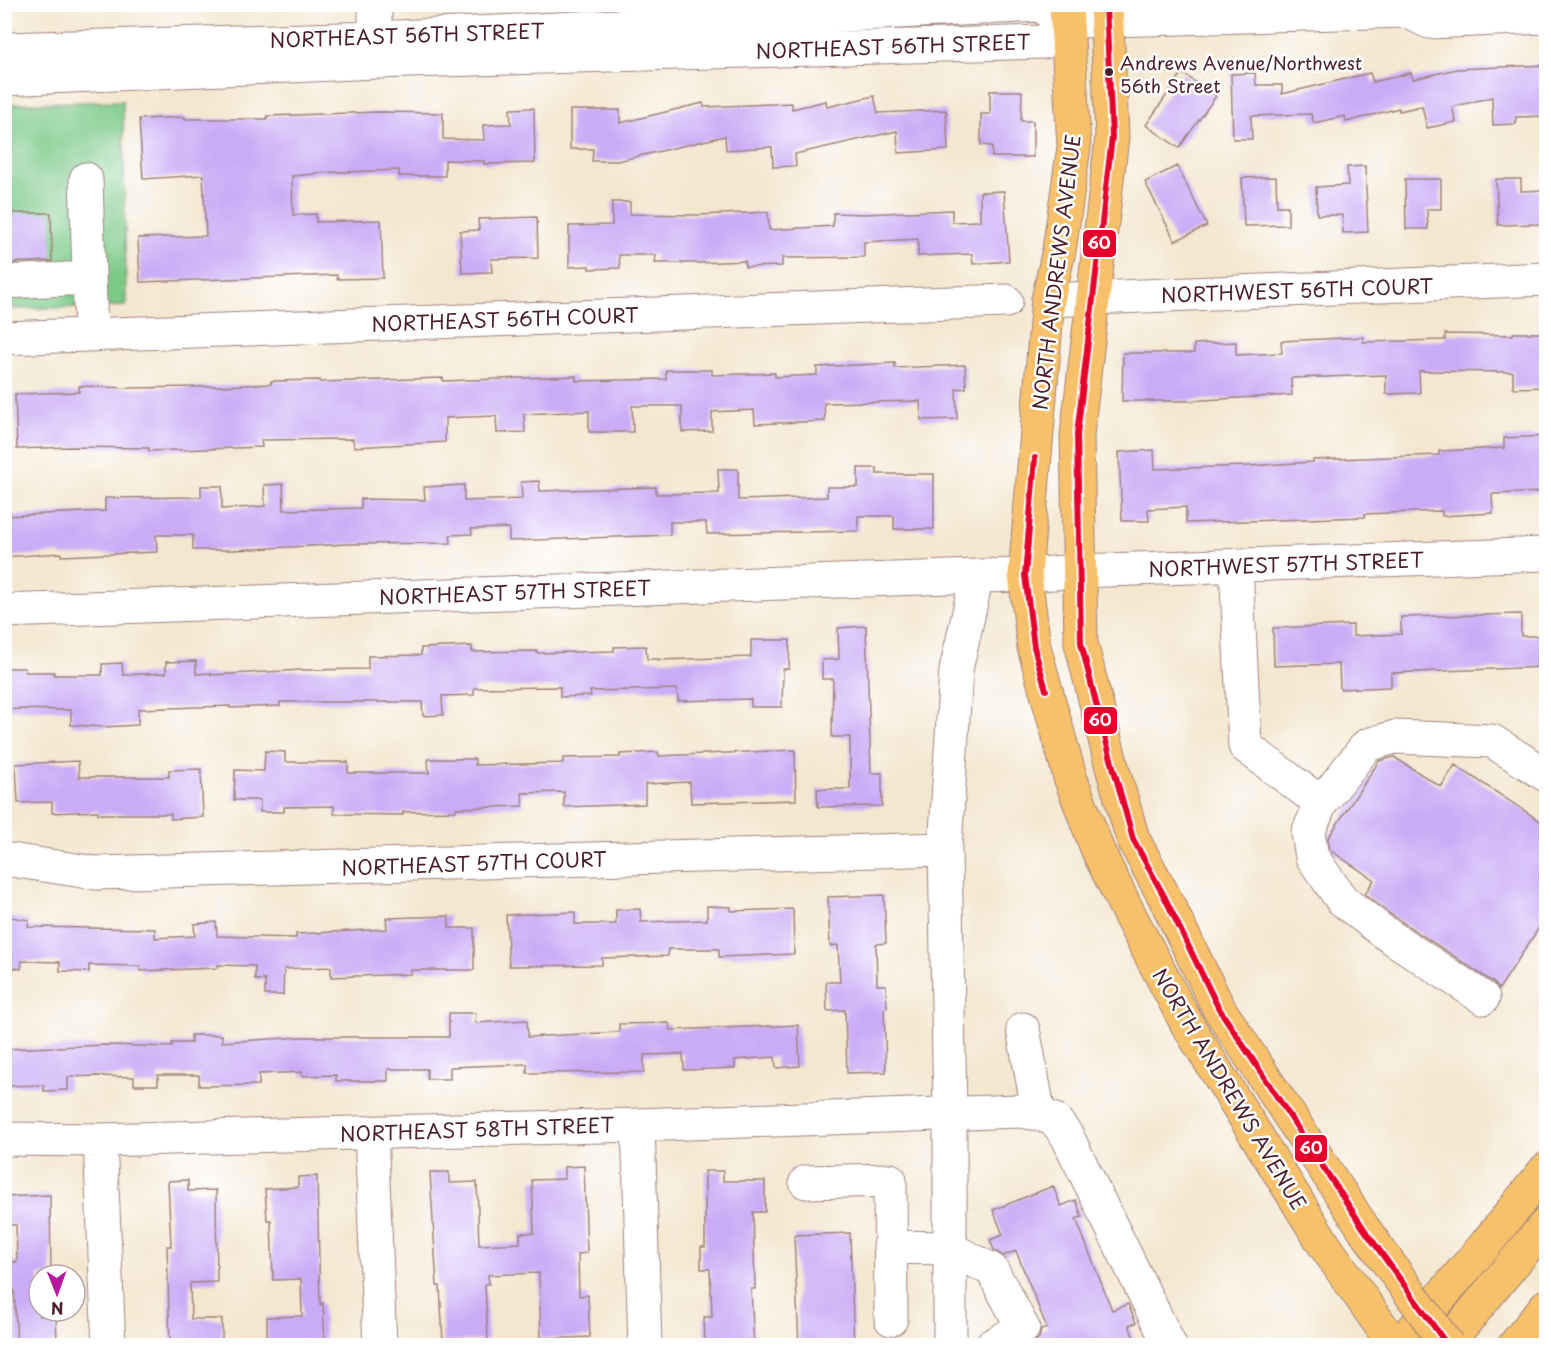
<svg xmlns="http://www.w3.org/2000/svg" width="1551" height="1350" font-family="'Playpen Sans',sans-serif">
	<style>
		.green { fill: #7cc988; stroke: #63745a; stroke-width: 1.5 }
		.building { fill: #caacf6 }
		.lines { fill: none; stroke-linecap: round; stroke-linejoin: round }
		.minor-casing { stroke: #9f837e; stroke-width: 35 }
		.major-casing { stroke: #9f837e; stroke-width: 35 }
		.highway-casing { stroke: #9f837e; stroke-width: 35 }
		.minor { stroke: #fff; stroke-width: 33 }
		.major { stroke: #f7c06b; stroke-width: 33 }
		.highway { stroke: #f7c06b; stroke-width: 33 }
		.major-bridge-casing { stroke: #9f837e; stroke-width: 35; stroke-linecap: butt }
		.major-bridge { stroke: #f7c06b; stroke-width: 33 }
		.bus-1-casing { stroke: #fff; stroke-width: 10 }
		.bus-1 { stroke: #e4002b; stroke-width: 6 }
		.bus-dot { fill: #4a1f2b; stroke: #fff; stroke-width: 2 }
		.labels { text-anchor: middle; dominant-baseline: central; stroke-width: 5; stroke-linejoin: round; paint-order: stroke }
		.bus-label { font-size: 18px; fill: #4a1f2b; stroke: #fff; text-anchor: start }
		.street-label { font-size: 20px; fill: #4a1f2b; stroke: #fff }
		.line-badge { stroke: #fff; stroke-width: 2 }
		.badge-label { font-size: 16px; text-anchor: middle; font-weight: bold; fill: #fff }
	</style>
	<rect width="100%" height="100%" fill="#fff"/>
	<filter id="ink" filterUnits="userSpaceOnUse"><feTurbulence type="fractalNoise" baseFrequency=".0167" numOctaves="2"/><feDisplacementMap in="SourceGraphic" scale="12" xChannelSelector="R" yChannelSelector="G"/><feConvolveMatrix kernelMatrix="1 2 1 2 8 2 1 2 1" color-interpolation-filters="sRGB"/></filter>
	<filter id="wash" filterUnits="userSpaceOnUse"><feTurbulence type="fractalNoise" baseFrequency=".008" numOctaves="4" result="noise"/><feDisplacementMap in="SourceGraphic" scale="24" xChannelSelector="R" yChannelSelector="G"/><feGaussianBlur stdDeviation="1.35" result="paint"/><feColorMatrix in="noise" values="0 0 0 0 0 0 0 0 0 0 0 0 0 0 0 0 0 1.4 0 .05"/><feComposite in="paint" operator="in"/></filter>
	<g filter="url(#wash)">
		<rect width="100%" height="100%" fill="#f4e7d0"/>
		<path class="green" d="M123 101 126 306 5 309 4 104Z"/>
		<g id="blocks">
			<path class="building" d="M1546 65V116L1516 117V124L1493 125 1492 97 1452 107 1456 122 1427 128 1422 106 1399 111V108L1346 122 1345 116 1314 123 1311 114 1251 116 1252 139H1233L1231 74 1255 73 1256 85H1282V94L1370 73 1373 82 1411 73 1413 79 1457 69Z
				M1182 73 1216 96 1179 148 1146 125Z
				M990 91H1022L1021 121H1033V157H992V146L981 145V114H990Z
				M874 96 878 113 946 110 948 150 898 153 897 131 795 154 796 166 773 167 772 147 726 150 725 136 618 161H592L593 149H570V110H620V123L703 103 704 107 792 103V109L826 101 827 107Z
				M534 108 535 163 484 164V161L445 160V176H399V170L315 173V174L292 176 293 215 316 214V222L381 220 383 278 337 279V275L140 282 138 238 206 236 203 175 143 179 139 119 185 117V119H267V116L378 112 443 113V139L484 140 483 125 511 124 510 109Z
				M1177 166 1207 226 1175 241 1145 182Z
				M1365 166 1368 232 1343 233 1342 215H1317L1316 187 1348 185 1347 167Z
				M1276 177 1277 206H1288V225L1244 226 1242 178Z
				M1405 179H1441V209H1427L1428 229H1406Z
				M1496 179H1521V191L1546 190V224L1498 225Z
				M1004 191 1009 261 973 264 972 254 918 256V239L864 242V257L782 258V266L745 267V261L697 263H655L656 255H619L620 268 589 269V266L569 267V226L612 225V202H630V214L699 215 768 212 769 230 833 226V213L864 214 952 210V222L980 221V192Z
				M12 213H51L52 261 4 263V218H12Z
				M537 217 538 258 491 259 492 272 462 273 460 231 479 230 478 219Z
				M1513 333H1546V387L1513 388V372L1419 371 1420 393 1386 394V375L1291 378 1292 395 1185 401H1122L1123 353H1194V344L1236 342V355L1282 353 1281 341 1363 337V342L1445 340V334L1513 335Z
				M895 363V368L965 365 966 388 956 389 957 419 921 420 920 401 824 403 825 421 755 424 754 410 712 412V431L682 432V406H632L633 432H589V411L524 414 525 432 497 433 496 416 445 418V442L354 447 353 439 261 440 262 447 207 449 149 451V448L69 447 17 449 15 394 79 392V386L130 388 193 387 271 384V381L320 380V382L443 378V381L576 376V381L666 379V370H712V375L775 373V377L817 375V367Z
				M1546 436V492L1492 494 1493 513 1442 516V511L1365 514V517L1186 523V507L1148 509 1149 521H1122L1119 452 1154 450 1155 469 1248 466 1313 462V460L1439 455V451L1504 448V438Z
				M858 468H877V474H934V529H894V516H858V531L707 534 706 522H670V535L509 541V528L471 529 472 534 450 535 451 543 348 544 233 550H193V535H156L157 552 61 556V553L4 557V516L105 511V498L201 497V486H222V509L265 506 264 485 283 484 284 510 361 508V499L425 500 424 487 464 485V501L522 499 521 482 539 481 540 491 656 487V494L719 493 718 469H738V500L827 497V487H858Z
				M1521 614V636H1546V667L1391 673V687L1340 689 1339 664 1274 666 1273 628 1353 625V636L1401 634V617Z
				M866 626 871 773H882V806L818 807 817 789H850V737H832L833 679H822V660L839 659 838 628Z
				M751 640H790L789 669H783L782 707H751V699L678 701 677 689 590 691 591 696 560 697V687L474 688V695L442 696 443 715 423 716 422 702H280V706L230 708V706L138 709V725L104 727 71 725V710L4 709V668H25V672H54V675H102V664L122 663 123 675 166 673V662L196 661V674L211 673V675L302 670 368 669V656L421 655V648L472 646V652L537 651V653L614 651V647L646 646 647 659H659V660L751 657Z
				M795 750 796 800 691 803 690 782 645 784V804L564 807V792L522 793 523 806 456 808V811L403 812V815L334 814V806L284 807V812H260V800H234L235 770 264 771 265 751 285 752V762H348V773H429L428 759H475V765L563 763V758L620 757V754L658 752 659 756Z
				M1394 757 1441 787 1455 765 1546 825V917L1499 989 1493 982 1393 916 1365 894 1374 880 1330 850 1328 838 1379 761Z
				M78 761 79 777H169V770L201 769 203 817 171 819V814H98V811L52 813V802L18 803 16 764Z
				M884 895 886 943 876 944 877 985H886L887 1008 884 1009 886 1072 847 1073 845 1010 827 1011 826 982H840L838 945 830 946 828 897Z
				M707 906 731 907V911L793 909 794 954 719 957V949H668V956L602 958V965L509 966 506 915 575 912V924H616V910L640 909 641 922 707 920Z
				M4 916 29 920 28 927 155 929V938L195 936 194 924 216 922 217 936 296 938V934L387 929 386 918 449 916V928H474V970H411V974L331 977V967L284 969 283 995H265V980H255V966L218 965V968L140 971V966L89 965V972L60 971V962L22 961 21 969 4 966Z
				M449 1013H476L475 1023 527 1020 528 1037 619 1032V1024L669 1023 670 1030 798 1025 800 1066 776 1068 775 1057 735 1060V1068L684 1070 683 1054 644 1055V1072L527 1073V1064L450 1067V1079H427V1069H388V1081H336V1075L302 1076V1072L259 1074V1085L199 1086V1075H158V1085H134V1077L97 1076 68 1077V1090L44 1091V1085L4 1086V1049L107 1045 172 1047V1043H191V1035H222V1042L302 1037H449Z
				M584 1166 587 1253 578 1254 579 1296 588 1295 590 1337 541 1339 539 1273 488 1275 489 1284H485L488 1340 443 1342 440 1286H437L430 1172H449V1183L477 1182 479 1245 520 1243V1233H534L532 1180 564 1179V1167Z
				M705 1171H723V1181H765V1212H753L755 1289H751L754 1346H705L704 1317H712L710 1269H701V1247H705Z
				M317 1176 320 1304 323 1303 325 1346 267 1345V1317L302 1316 301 1279 273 1280 271 1220H267L265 1189 298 1187V1177Z
				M188 1180V1191L216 1190 217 1282 190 1283 191 1319H222V1346H170L167 1246H171L168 1181Z
				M1053 1186 1061 1206 1076 1200 1082 1217 1076 1219 1112 1310 1128 1304 1136 1323 1129 1325 1137 1346H1030L1039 1338 1041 1330 1047 1328 1016 1251 1003 1256 994 1250 990 1240 1003 1235 993 1210Z
				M50 1195 51 1275H39V1316L56 1315 57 1341 50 1342V1346H17L14 1289H6V1262H17L16 1225H5L4 1197Z
				M850 1233 854 1346H799L794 1235Z"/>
		</g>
	</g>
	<g filter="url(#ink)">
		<use href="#blocks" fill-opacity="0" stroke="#9f837e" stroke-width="1.5"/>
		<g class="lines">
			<defs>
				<path id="minor" d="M375 4V60
					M1078 21 1406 11 1429 22 1546 17
					M4 49 376 38 1039 5 1067 22
					M4 79 375 62 1044 42 1067 22
					M86 179 91 334
					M4 282 89 278
					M1048 300 1546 279
					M4 338 1006 301
					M1236 566 1245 746 1321 803 1367 745 1395 737 1492 741 1546 775
					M4 611 977 576 1025 575 1080 571 1546 554
					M1321 803 1308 833 1312 857 1342 900 1382 931 1483 998
					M4 859 96 873 945 849
					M1023 1029 1039 1114
					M638 1125 645 1346
					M371 1132 380 1346
					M4 1139 100 1140 638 1125 1019 1111 1039 1114 1055 1120 1067 1136 1170 1346
					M100 1140 109 1346
					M806 1182 890 1180 891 1319
					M890 1247 949 1248 992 1270 1023 1328 991 1346
					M950 1346V1112L945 849 956 670 977 576"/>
				<path id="major" d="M1066 4 1074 147 1059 250 1048 300 1025 575 1034 647 1070 777 1098 851 1129 914 1187 1024 1325 1246 1395 1346
					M1106 4 1112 137 1077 435 1081 643 1112 767 1133 839 1165 898 1218 1007 1364 1229"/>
				<path id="highway" d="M1399 1346 1485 1245 1546 1169
					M1445 1346 1546 1224
					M1514 1346 1546 1306"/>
			</defs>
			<use href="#minor" class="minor-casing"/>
			<use href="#major" class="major-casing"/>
			<use href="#highway" class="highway-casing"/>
			<use href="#minor" class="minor"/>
			<use href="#major" class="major"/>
			<use href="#highway" class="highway"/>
			<defs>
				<path id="major-bridge" d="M1364 1229 1448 1346"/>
			</defs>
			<use href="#major-bridge" class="major-bridge-casing"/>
			<use href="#major-bridge" class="major-bridge"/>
			<defs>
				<path id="bus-1" d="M1106 4 1112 137 1077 435 1081 643 1100 719 1133 839 1165 898 1218 1007 1364 1229 1448 1346
					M1035 458 1025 575 1034 647 1046 690"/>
			</defs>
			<use href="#bus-1" class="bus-1-casing"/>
			<use href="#bus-1" class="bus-1"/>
		</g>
	</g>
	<circle class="bus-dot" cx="1109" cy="72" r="5"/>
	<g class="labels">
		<g class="bus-label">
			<text x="1120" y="62">Andrews Avenue/Northwest<tspan x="1120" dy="23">56th Street</tspan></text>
		</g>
		<g class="street-label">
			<text transform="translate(407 35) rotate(-2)">NORTHEAST 56TH STREET</text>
			<text transform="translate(893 46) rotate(-2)">NORTHEAST 56TH STREET</text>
			<text transform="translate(1056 272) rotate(-83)">NORTH ANDREWS AVENUE</text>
			<text transform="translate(1297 290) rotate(-2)">NORTHWEST 56TH COURT</text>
			<text transform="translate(505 319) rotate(-2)">NORTHEAST 56TH COURT</text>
			<text transform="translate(1286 564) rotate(-2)">NORTHWEST 57TH STREET</text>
			<text transform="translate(515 592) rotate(-2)">NORTHEAST 57TH STREET</text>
			<text transform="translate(474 863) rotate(-2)">NORTHEAST 57TH COURT</text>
			<text transform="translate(1230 1089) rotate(59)">NORTH ANDREWS AVENUE</text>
			<text transform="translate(477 1129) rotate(-2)">NORTHEAST 58TH STREET</text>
		</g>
	</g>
	<g class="line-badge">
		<rect x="1082" y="229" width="35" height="29" rx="6" fill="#e4002b"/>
		<rect x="1083" y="706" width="35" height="29" rx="6" fill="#e4002b"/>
		<rect x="1294" y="1134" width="34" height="29" rx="6" fill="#e4002b"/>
	</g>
	<g class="badge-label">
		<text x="1099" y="249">60</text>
		<text x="1100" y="726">60</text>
		<text x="1311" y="1154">60</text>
	</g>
	<rect width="1551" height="1350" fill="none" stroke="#fff" stroke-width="24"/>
	<g transform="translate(57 1293) rotate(179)"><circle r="28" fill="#ffffff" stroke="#b7a5aa" stroke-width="1.5"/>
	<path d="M0-4.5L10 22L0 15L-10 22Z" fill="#b5179e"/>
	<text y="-9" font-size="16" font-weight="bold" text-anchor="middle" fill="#4a1f2b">N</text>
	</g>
</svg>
